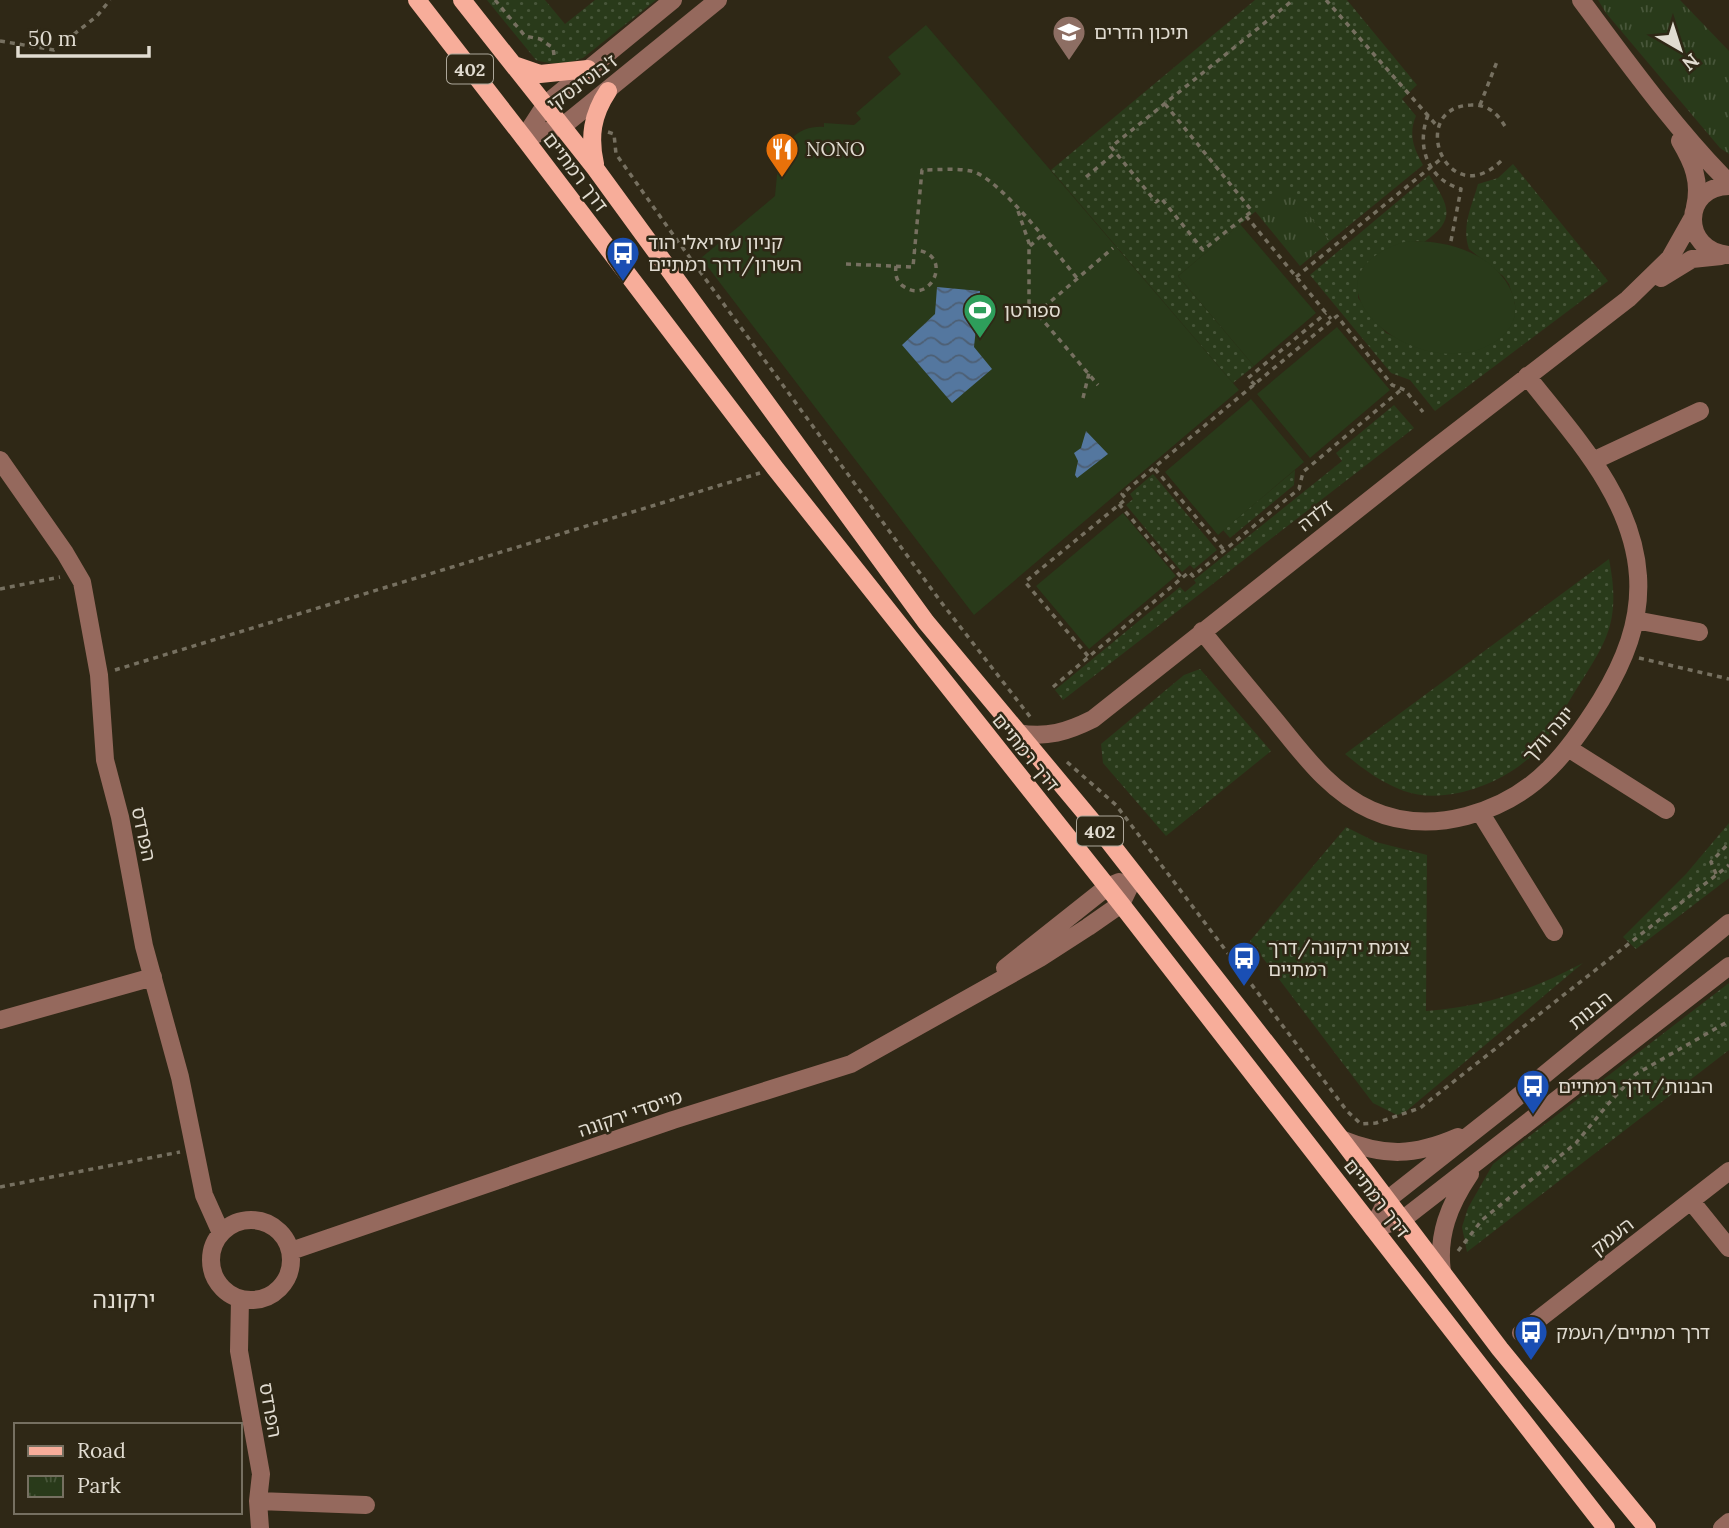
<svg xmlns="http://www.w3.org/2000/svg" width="1729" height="1528" font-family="Lora,'Noto Sans Hebrew',serif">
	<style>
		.grass { fill: url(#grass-dots) }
		.park { fill: url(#park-tufts) }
		.pitch { fill: #293a1a }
		.water { fill: url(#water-waves) }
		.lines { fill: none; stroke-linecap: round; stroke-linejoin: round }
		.path { stroke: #767060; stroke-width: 3.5; stroke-dasharray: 5 5; stroke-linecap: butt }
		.minor { stroke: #95695d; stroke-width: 18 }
		.major { stroke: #f7ad9a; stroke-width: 18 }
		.labels { text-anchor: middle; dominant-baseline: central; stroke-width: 5; stroke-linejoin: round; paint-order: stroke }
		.shield { fill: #2f2816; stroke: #aca699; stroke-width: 2 }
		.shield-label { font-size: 18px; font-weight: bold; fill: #e1dcd1 }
		.poi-label { font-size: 19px; fill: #e1dcd1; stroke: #2f2816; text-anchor: start }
		.street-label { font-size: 19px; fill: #e1dcd1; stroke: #2f2816 }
		.quarter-label { font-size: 23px; fill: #e1dcd1; stroke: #2f2816 }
	</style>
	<defs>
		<pattern id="grass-dots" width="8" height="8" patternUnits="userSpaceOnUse" patternTransform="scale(1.75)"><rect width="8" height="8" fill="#293a1a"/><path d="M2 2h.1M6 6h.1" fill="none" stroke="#48563a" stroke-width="1.8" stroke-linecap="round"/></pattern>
		<pattern id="park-tufts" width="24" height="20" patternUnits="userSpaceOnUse" patternTransform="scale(1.75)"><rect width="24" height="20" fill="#293a1a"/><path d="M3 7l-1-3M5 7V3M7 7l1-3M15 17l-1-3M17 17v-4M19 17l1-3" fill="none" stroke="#48563a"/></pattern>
		<pattern id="water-waves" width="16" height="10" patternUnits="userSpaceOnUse" patternTransform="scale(1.75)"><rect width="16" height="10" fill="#54779f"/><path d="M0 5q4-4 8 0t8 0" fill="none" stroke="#4d5f74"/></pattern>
	</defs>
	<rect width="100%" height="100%" fill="#2f2816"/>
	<path class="grass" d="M487 0H545L565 24 595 0H656L583 58C567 64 552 65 536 60Z
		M1255 0H1347L1417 85 1402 99 1416 116C1408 134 1414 149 1423 165L1330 241 1285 187 1178 276 1254 366 1233 383 1051 170Z
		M1513 164 1608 281 1435 411 1410 380 1391 373 1310 275 1429 175C1447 203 1459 219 1424 242L1416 241 1363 268 1359 277 1358 298 1386 333 1424 349 1515 304 1509 284 1503 276 1469 249C1461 226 1472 206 1478 184L1498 178Z
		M1394 405 1414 428 1063 700 1055 690 1180 587 1185 592 1196 583 1194 580 1342 461 1336 453Z
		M1295 470 1294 485 1230 538 1223 530Z
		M1153 474 1217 550 1194 569 1190 565 1182 572 1126 505 1133 499 1130 494Z
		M1609 559C1622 626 1605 643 1571 698 1562 713 1553 729 1543 743 1515 780 1448 807 1404 791 1382 783 1363 769 1345 754Z
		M1200 669 1271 751 1166 836 1103 763 1101 744 1184 675Z
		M1729 823V878L1636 949 1623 937 1686 874Z
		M1346 827 1376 842 1427 855 1426 1011C1486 1007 1531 990 1583 963L1404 1113 1397 1115 1373 1103 1250 941Z
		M1729 983V1050L1467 1252 1462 1227 1468 1208 1493 1164Z"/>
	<path class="park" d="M1598 0H1680L1729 51V154L1720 148 1606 13Z
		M1285 186 1330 241 1300 266 1255 211Z"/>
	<path class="pitch" d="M926 25 1239 390 974 615 701 258 775 196 778 164H781C783 141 800 125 824 127V123L854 125 861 119 856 113 901 74 888 57Z
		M1240 224 1316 313 1254 366 1178 276Z
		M1404 242C1429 239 1460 245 1481 258 1513 278 1533 318 1493 343 1418 388 1287 279 1404 242Z
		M1337 327 1390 390 1310 458 1257 394Z
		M1251 399 1304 462 1218 535 1165 472Z
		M1123 513 1176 576 1089 649 1036 586Z"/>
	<path class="water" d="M937 287 980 291 974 347 992 369 952 403 902 345 935 314Z
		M1086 431 1108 454 1077 478 1075 475 1078 461 1074 453 1081 448Z"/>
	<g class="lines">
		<path class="path" d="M495 0 525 36 540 39 553 48 554 55
			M1326 0 1438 127
			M0 41 54 50 97 16 110 0
			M1165 104 1252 211 1203 250 1161 198 1156 202 1111 147 1293 0
			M1480 105 1498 59
			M1428 115C1416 146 1427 179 1461 189L1450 246
			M608 132 614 134 616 154 669 229 941 602 1031 718
			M1501 161C1446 214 1406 107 1471 105 1488 104 1498 114 1506 128
			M1086 177 1116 152
			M1018 211 1029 243V304L1098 385
			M1246 216 1331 319
			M1030 246 1041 236
			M846 264 913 267 922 170C937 170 956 168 971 171 999 177 1057 254 1077 278
			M896 266C895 274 896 281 903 286 931 307 955 253 915 250
			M1296 277 1442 158
			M1036 314 1113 248
			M1255 385 1248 378 1326 313
			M1083 398 1089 373
			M1155 469 1224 550
			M1119 504 1182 578
			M0 589 60 577
			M1088 656 1025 582 1126 499 1122 494 1337 316 1392 385 1405 390 1423 412
			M1639 658 1729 679
			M115 670 760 473
			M1053 687 1189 572 1193 576 1299 489 1303 472 1402 389
			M1067 762 1116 805 1347 1111 1361 1124 1376 1123 1420 1108 1729 865
			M1716 874 1711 862 1729 843
			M0 1187 180 1152
			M1458 1251 1482 1220 1576 1143 1609 1103 1636 1074 1729 1021"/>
		<path class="minor" d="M1581 0C1628 63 1674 127 1729 183
			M524 138 563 126 718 0
			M524 138 546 104 673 0
			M1680 141C1693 163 1701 181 1695 207
			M1729 186C1682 186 1680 251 1729 255
			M1661 278 1692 259 1721 256
			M0 460 65 553 82 582 99 675 105 760 120 817 144 946 180 1077 204 1195 221 1233
			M1593 461 1700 411
			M1635 620 1699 632
			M1202 631C1226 661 1251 691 1276 721 1303 754 1330 792 1371 810 1431 837 1506 813 1550 768 1570 748 1586 724 1601 700 1624 662 1641 622 1638 576 1633 497 1573 435 1527 376
			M1018 733C1047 738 1067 732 1093 719L1435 448 1628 299 1670 258 1692 219
			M1568 748 1666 810
			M1480 812 1554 932
			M1005 968 1107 887 1119 882
			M0 1020 153 977
			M1341 1139C1385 1157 1414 1156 1458 1137
			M1691 1201 1729 1248
			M211 1260a40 40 0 1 1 80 0a40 40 0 1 1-80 0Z
			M1373 1228 1387 1200 1510 1103 1729 923
			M1373 1228 1402 1220 1729 966
			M291 1251 673 1120 851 1064 1040 958 1088 927 1121 904 1135 875
			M1442 1272C1437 1235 1449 1205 1470 1174
			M240 1299 239 1351 261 1474 258 1501 260 1528
			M1521 1333 1729 1171
			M258 1501 366 1505
			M1722 1528 1729 1522"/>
		<path class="major" d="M417 0 524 138 775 468 1121 904 1606 1528
			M462 0 595 168 926 622 1107 839 1341 1139 1500 1349 1647 1528
			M514 65 540 74 588 69
			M595 164C589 137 592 115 608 91"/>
	</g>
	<defs>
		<symbol id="school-pin" viewBox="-11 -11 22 30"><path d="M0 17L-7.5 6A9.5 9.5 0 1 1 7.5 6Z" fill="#8d6e63" stroke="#2f2816"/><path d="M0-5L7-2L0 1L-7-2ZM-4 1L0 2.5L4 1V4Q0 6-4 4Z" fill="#fff"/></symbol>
		<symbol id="restaurant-pin" viewBox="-11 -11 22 30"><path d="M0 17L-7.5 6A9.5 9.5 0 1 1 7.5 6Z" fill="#e8710a" stroke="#2f2816"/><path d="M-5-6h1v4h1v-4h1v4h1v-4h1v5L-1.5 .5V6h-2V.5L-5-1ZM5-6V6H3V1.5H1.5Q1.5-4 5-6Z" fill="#fff"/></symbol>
		<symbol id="bus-pin" viewBox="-11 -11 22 30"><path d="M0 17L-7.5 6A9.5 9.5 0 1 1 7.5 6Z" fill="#1a4fb4" stroke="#2f2816"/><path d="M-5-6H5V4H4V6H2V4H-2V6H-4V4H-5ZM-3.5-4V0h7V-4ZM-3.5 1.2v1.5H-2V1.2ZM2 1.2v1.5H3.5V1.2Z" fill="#fff"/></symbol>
		<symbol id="stadium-pin" viewBox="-11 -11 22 30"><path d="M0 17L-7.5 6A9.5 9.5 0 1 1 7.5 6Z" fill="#2e9e5b" stroke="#2f2816"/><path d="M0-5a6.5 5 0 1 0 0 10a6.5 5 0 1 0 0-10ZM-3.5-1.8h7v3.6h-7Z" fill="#fff"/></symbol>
	</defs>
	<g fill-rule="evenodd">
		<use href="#school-pin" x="1050" y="13" width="38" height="52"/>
		<use href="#restaurant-pin" x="763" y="130" width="38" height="52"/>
		<use href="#bus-pin" x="604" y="234" width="38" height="52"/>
		<use href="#stadium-pin" x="961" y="291" width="38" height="52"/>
		<use href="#bus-pin" x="1225" y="939" width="38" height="52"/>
		<use href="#bus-pin" x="1514" y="1067" width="38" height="52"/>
		<use href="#bus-pin" x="1512" y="1313" width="38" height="52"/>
	</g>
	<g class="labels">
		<g class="shield">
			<rect x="447" y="54.5" width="46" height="29" rx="5"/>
			<rect x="1077" y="816.5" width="46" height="29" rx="5"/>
		</g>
		<g class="shield-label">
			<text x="470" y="69">402</text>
			<text x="1100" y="831">402</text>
		</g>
		<g class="poi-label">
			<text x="1094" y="32">תיכון הדרים</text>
			<text x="806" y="149">NONO</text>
			<text x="648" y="242">קניון עזריאלי הוד<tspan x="648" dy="22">השרון/דרך רמתיים</tspan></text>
			<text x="1004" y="310">ספורטן</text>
			<text x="1268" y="947">צומת ירקונה/דרך<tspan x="1268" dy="22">רמתיים</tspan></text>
			<text x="1558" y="1086">הבנות/דרך רמתיים</text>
			<text x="1556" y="1332">דרך רמתיים/העמק</text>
		</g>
		<g class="street-label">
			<text transform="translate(582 82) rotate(-36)">ז'בוטינסקי</text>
			<text transform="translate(576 172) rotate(53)">דרך רמתיים</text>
			<text transform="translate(1315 515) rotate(-38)">זלדה</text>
			<text transform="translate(1548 734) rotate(-49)">יונה וולך</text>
			<text transform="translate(1026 752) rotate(51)">דרך רמתיים</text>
			<text transform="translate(144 834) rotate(78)">הפרדס</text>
			<text transform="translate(1590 1010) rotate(-39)">הבנות</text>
			<text transform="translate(630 1113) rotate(-19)">מייסדי ירקונה</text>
			<text transform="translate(1377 1198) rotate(52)">דרך רמתיים</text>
			<text transform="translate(1612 1236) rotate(-38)">העמק</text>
			<text transform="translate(271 1410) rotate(80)">הפרדס</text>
		</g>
		<g class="quarter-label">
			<text x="124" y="1299">ירקונה</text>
		</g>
	</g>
	<rect x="14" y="1423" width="228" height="91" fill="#2f2816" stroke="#767061" stroke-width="2"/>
	<rect x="28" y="1446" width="35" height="10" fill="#f7ad9a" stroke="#767061" stroke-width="2"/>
	<text x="77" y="1458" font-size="21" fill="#e1dcd1">Road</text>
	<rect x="28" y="1476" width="35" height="21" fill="url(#park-tufts)" stroke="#767061" stroke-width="2"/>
	<text x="77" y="1493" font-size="21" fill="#e1dcd1">Park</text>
	<g transform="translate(1680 49) rotate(141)" stroke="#2f2816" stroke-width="5" paint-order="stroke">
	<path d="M0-5L12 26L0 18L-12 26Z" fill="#e1dcd1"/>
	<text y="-10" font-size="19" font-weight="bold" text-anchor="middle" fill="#e1dcd1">N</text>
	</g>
	<path d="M18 46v10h131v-10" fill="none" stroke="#e1dcd1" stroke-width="3.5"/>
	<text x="28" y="46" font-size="21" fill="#e1dcd1" stroke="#2f2816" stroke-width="5" paint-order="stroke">50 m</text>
</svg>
